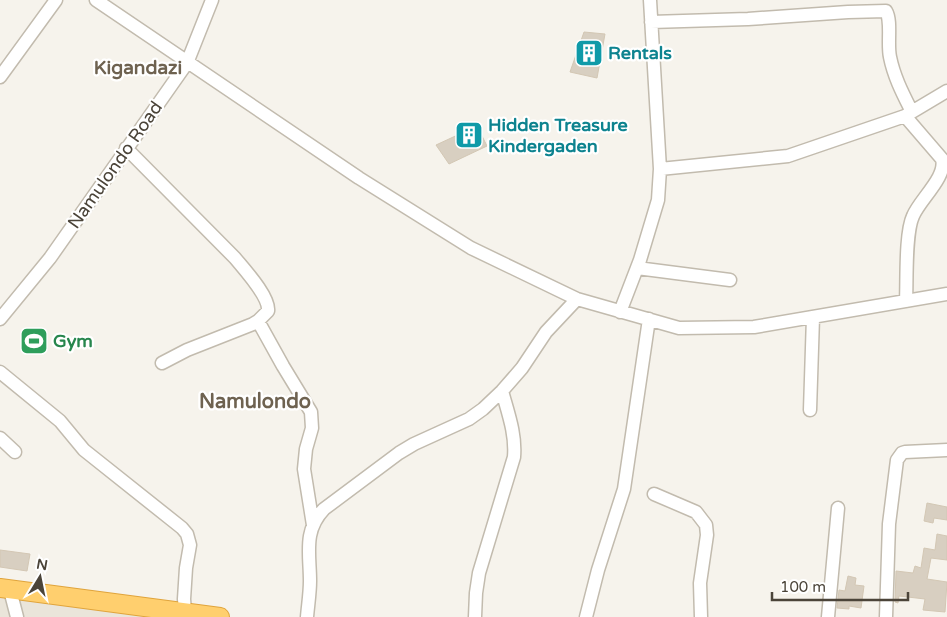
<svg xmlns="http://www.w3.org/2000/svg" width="947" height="617" font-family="'Varela Round',sans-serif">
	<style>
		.residential { fill: #eae5da }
		.building { fill: #d8cfc1; stroke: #d3c7b4 }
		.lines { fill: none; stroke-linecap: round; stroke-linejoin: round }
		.minor-casing { stroke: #c2bbae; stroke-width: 15 }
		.highway-casing { stroke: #e0a43c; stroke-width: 20 }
		.minor { stroke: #fff; stroke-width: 12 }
		.highway { stroke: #ffcf6e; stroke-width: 18 }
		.labels { text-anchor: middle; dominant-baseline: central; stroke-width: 4.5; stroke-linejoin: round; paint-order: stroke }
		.culture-label { font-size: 18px; font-weight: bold; fill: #0d838f; stroke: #fff; text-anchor: start }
		.street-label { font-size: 18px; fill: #4b4439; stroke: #fff }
		.leisure-label { font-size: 18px; font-weight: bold; fill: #27864d; stroke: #fff; text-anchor: start }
		.neighbourhood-label { font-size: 19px; font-weight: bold; fill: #6e6250; stroke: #fff }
		.quarter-label { font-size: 20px; font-weight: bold; fill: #6e6250; stroke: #fff }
	</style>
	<rect width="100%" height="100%" fill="#f6f3ec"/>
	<path class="residential" d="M0 589 220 617H0Z"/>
	<path class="building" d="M584 32 605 34 597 78 570 72Z
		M477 126 487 146 449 164 436 145Z
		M927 503 947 507V520L934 518 933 523 924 521Z
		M937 534 947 536V560L931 558 927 579 947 582 945 612 923 610 925 599 899 596 898 603 895 602 896 571 913 573 915 566 921 568 924 548 935 550Z
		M0 550 30 554 27 571 0 567Z
		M848 576 856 578 855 585 864 586 861 608 849 606V609L837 608 839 590 845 591Z"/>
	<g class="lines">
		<defs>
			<path id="minor" d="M96 0 359 178 471 248 577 299 679 328 754 327 947 294
				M651 22 748 19 848 12 886 11C892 21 887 44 890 57 894 77 903 94 912 112
				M0 77 56 0
				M905 116 942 159C947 177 920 199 913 216 905 233 907 281 906 301
				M126 148 235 258C244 269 270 297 268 311L258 321 253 324 187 350 162 363
				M660 169 788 156 905 116 947 91
				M637 268 730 280
				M620 312 640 260 658 200 660 169 650 0
				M0 319 50 258 187 63 212 0
				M258 321 283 366 311 412 312 428 306 449 304 469 313 525
				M0 372 60 421 84 450 182 528 187 534 190 545 186 568 184 599 185 612
				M810 410 813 317
				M0 438 15 452
				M654 494 696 512 706 525 707 535 700 583 701 617
				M10 590 17 617
				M307 617C308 605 310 593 310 581 310 554 303 531 324 509L399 453 414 444 469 419 483 409 502 391 522 368 546 332 577 299
				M475 617 476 593 479 573 514 457C516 434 508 413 502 391
				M586 617 598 570 624 489 649 319
				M828 617 838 508
				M886 617 889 524 897 460 902 453 905 452 947 450"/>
			<path id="highway" d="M0 588 220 617"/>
		</defs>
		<use href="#minor" class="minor-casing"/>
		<use href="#highway" class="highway-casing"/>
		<use href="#minor" class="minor"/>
		<use href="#highway" class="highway"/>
	</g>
	<defs>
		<symbol id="building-square" viewBox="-11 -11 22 22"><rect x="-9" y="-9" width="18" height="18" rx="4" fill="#0f9aa8" stroke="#fff"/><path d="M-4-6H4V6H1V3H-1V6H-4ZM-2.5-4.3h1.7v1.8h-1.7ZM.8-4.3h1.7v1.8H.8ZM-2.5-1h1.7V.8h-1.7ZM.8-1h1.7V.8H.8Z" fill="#fff"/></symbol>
		<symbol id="stadium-square" viewBox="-11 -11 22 22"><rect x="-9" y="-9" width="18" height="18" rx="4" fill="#2e9e5b" stroke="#fff"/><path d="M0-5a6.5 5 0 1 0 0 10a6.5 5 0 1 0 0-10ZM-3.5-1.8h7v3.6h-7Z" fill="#fff"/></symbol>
	</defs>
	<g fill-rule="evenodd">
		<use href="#building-square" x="573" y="37" width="32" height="32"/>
		<use href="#building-square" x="453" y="119" width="32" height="32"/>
		<use href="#stadium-square" x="18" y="325" width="32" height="32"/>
	</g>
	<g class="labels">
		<g class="culture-label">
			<text x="608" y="53">Rentals</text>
			<text x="488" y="125">Hidden Treasure<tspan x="488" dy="21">Kindergaden</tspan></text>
		</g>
		<g class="street-label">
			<text transform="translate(115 165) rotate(-55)">Namulondo Road</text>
		</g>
		<g class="leisure-label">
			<text x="53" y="341">Gym</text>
		</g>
		<g class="neighbourhood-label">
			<text x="138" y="68">Kigandazi</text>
		</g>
		<g class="quarter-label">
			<text x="255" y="402">Namulondo</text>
		</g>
	</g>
	<g transform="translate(40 577) rotate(10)" stroke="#ffffff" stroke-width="4" paint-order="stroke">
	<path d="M0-4L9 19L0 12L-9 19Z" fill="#4b4439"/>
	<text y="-8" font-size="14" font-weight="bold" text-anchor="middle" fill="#4b4439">N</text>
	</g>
	<path d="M772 592v8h136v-8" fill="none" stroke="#4b4439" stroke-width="2.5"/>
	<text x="780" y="592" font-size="15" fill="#4b4439" stroke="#ffffff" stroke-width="4" paint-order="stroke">100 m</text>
</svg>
